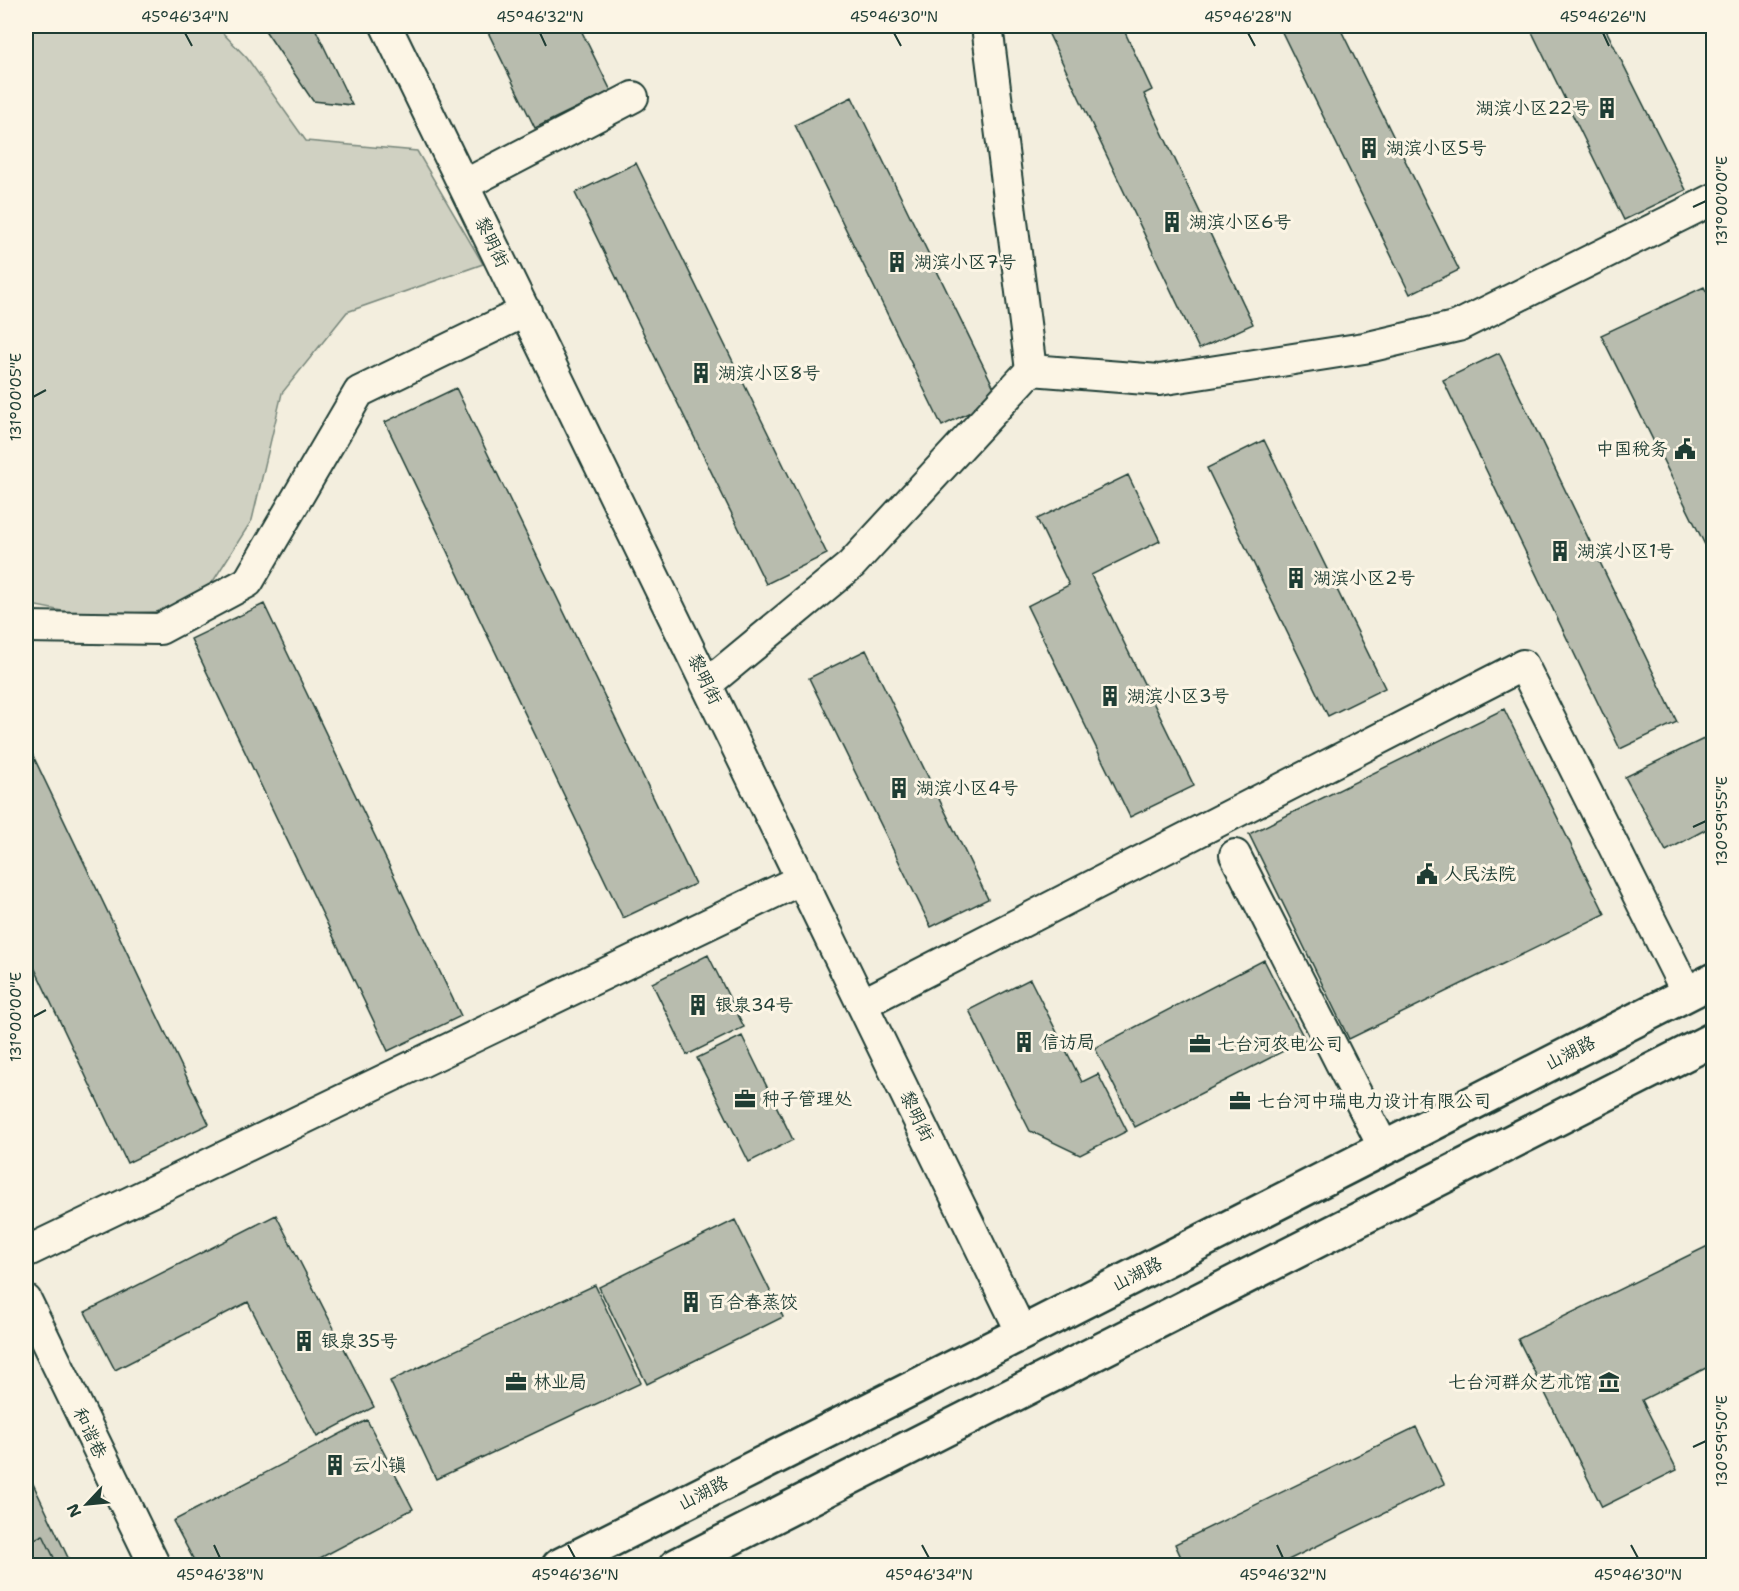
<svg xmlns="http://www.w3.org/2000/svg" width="1739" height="1591" font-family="'Shantell Sans','LXGW WenKai TC',sans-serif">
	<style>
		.green { fill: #d0d1c2; stroke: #78877b; stroke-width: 1.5 }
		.building { fill: #b8bcae; stroke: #1f3d34; stroke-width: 1.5 }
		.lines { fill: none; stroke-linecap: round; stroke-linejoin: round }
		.street-casing { stroke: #1f3d34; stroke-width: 34 }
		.primary-casing { stroke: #1f3d34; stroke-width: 38 }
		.street { stroke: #fcf5e5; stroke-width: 30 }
		.primary { stroke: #fcf5e5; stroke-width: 33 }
		.ticks { fill: none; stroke: #1f3d34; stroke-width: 2 }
		.labels { text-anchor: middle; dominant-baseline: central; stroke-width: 6; stroke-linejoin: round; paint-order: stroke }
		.poi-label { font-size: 18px; fill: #1f3d34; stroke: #fcf5e5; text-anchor: start }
		.street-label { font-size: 18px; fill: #1f3d34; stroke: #fcf5e5 }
		.neatline { fill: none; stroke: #1f3d34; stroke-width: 2 }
		.ticks-label { font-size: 15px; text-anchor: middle; fill: #1f3d34 }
	</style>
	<rect width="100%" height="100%" fill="#f3eede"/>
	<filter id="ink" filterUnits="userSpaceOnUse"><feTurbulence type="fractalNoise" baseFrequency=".0167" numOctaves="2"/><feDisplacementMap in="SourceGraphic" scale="12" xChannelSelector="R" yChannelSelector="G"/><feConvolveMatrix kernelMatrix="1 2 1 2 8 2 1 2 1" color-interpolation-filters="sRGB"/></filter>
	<g filter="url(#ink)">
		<path class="green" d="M26 26H216L247 58 306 141 417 151 483 264 347 312 282 393 252 520 212 583 176 611 83 615 26 604Z"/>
		<path class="building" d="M262 26H314L352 105 313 101Z
			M485 26H579L611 91 535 128Z
			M1045 26H1122L1152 90 1144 94 1253 324 1199 349Z
			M1279 26H1339L1459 270 1410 294Z
			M1529 26H1604L1686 190 1624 220Z
			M852 97 999 398 942 426 795 125Z
			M636 163 827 554 766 584 575 193Z
			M1704 287 1714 306V563L1601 335Z
			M1499 353 1677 722 1620 749 1443 380Z
			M456 388 695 884 623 918 385 422Z
			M1264 440 1385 688 1328 716 1207 468Z
			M1128 475 1160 541 1091 575 1194 786 1130 817 1027 606 1069 585 1037 519Z
			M264 604 461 1016 388 1051 191 639Z
			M866 650 988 899 931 927 809 678Z
			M1504 709 1605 914 1349 1039 1249 834Z
			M1714 734V825L1666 851 1625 777Z
			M26 741 209 1124 127 1163 26 950Z
			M708 955 744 1027 687 1055 652 983Z
			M1264 960 1305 1040 1135 1127 1095 1048Z
			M1030 979 1082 1082 1098 1074 1127 1131 1080 1155 1030 1131 969 1010Z
			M742 1036 793 1140 749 1162 697 1058Z
			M276 1215 374 1407 317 1437 248 1302 115 1370 85 1312Z
			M735 1220 783 1317 647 1384 599 1287Z
			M1714 1243V1364L1642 1400 1677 1470 1602 1507 1518 1339Z
			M595 1285 641 1383 436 1479 390 1381Z
			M367 1420 413 1509 305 1566H197L173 1521Z
			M1416 1427 1444 1484 1276 1566H1185L1175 1544Z
			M26 1469 72 1566H26Z
			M43 1535 58 1566H26V1543Z"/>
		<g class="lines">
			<defs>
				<path id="street" d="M386 26 1022 1333
					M464 185 633 97
					M1031 370 1159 380 1364 348 1458 326 1714 199
					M26 627 160 629 248 582 359 392 526 311
					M707 684 851 565 1031 370 987 26
					M1235 855 1384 1148
					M862 1004 1523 665 1687 993
					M26 1252 802 879
					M26 1300 155 1566"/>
				<path id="primary" d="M559 1566 1022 1333 1714 980
					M676 1566 1714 1039"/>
			</defs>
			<use href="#street" class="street-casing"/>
			<use href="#primary" class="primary-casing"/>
			<use href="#street" class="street"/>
			<use href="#primary" class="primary"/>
		</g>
	</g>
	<path class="ticks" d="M185 33 192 46M540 33 546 46M894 33 901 46M1248 33 1255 46M1603 33 1609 46M1693 207 1706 201M33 397 46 390M1693 827 1706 821M33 1017 46 1010M1693 1447 1706 1441M214 1545 220 1558M568 1545 575 1558M922 1545 929 1558M1277 1545 1283 1558M1631 1545 1638 1558"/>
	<defs>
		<symbol id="building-bare" viewBox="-9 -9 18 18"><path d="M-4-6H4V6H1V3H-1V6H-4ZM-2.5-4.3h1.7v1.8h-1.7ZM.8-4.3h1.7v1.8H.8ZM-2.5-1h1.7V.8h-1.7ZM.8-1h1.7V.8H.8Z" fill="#1f3d34" stroke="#fcf5e5" stroke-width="2.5" paint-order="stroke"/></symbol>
		<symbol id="civic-bare" viewBox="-9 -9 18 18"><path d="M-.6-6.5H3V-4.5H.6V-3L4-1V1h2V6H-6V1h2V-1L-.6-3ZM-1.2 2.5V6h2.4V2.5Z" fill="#1f3d34" stroke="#fcf5e5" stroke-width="2.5" paint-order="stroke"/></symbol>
		<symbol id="office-bare" viewBox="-9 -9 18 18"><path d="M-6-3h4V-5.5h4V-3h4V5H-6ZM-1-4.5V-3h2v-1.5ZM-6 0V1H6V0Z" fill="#1f3d34" stroke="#fcf5e5" stroke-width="2.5" paint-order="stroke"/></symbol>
		<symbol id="museum-bare" viewBox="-9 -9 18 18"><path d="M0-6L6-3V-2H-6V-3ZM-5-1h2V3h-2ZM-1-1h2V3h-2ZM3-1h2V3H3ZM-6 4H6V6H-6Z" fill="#1f3d34" stroke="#fcf5e5" stroke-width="2.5" paint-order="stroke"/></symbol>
	</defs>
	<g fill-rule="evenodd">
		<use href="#building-bare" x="1592" y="93" width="30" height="30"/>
		<use href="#building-bare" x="1354" y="133" width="30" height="30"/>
		<use href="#building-bare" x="1157" y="207" width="30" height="30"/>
		<use href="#building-bare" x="882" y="247" width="30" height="30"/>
		<use href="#building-bare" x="686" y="358" width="30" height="30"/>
		<use href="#civic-bare" x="1670" y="434" width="30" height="30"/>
		<use href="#building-bare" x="1545" y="536" width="30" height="30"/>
		<use href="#building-bare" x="1281" y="563" width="30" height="30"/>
		<use href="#building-bare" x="1095" y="681" width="30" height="30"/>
		<use href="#building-bare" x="884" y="773" width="30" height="30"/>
		<use href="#civic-bare" x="1412" y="859" width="30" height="30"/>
		<use href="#building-bare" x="683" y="990" width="30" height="30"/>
		<use href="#building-bare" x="1009" y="1027" width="30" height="30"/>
		<use href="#office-bare" x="1185" y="1029" width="30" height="30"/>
		<use href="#office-bare" x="730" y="1084" width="30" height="30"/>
		<use href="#office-bare" x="1225" y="1086" width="30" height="30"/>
		<use href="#building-bare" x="676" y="1287" width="30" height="30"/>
		<use href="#building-bare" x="289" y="1326" width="30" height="30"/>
		<use href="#office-bare" x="501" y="1367" width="30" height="30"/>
		<use href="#museum-bare" x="1594" y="1367" width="30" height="30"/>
		<use href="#building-bare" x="320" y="1450" width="30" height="30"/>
	</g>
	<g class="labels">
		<g class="poi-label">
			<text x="1590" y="108" text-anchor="end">湖滨小区22号</text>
			<text x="1386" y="148">湖滨小区5号</text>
			<text x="1189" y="222">湖滨小区6号</text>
			<text x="914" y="262">湖滨小区7号</text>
			<text x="718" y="373">湖滨小区8号</text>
			<text x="1668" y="449" text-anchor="end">中国税务</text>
			<text x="1577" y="551">湖滨小区1号</text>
			<text x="1313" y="578">湖滨小区2号</text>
			<text x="1127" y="696">湖滨小区3号</text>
			<text x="916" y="788">湖滨小区4号</text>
			<text x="1444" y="874">人民法院</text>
			<text x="715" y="1005">银泉34号</text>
			<text x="1041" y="1042">信访局</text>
			<text x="1217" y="1044">七台河农电公司</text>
			<text x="762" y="1099">种子管理处</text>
			<text x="1257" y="1101">七台河中瑞电力设计有限公司</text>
			<text x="708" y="1302">百合春蒸饺</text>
			<text x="321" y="1341">银泉35号</text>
			<text x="533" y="1382">林业局</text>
			<text x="1592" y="1382" text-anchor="end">七台河群众艺术馆</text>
			<text x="352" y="1465">云小镇</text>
		</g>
		<g class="street-label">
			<text transform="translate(492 242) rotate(64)">黎明街</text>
			<text transform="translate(705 679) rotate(64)">黎明街</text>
			<text transform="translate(1570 1053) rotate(-27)">山湖路</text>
			<text transform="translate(917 1116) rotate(64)">黎明街</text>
			<text transform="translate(1137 1274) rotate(-27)">山湖路</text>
			<text transform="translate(90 1433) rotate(64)">和谐巷</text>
			<text transform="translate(703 1493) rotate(-27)">山湖路</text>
		</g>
	</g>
	<rect width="1739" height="1591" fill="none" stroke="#fcf5e5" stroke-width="66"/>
	<g transform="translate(87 1504) rotate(244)" stroke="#fcf5e5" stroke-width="4.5" paint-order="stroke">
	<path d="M0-4.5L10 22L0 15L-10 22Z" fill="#1f3d34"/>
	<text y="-9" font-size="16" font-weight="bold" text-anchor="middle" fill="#1f3d34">N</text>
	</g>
	<rect x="33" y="33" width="1673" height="1525" class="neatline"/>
	<g class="ticks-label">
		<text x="185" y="22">45°46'34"N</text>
		<text x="540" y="22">45°46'32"N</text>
		<text x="894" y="22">45°46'30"N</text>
		<text x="1248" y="22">45°46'28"N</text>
		<text x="1603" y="22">45°46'26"N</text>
		<text transform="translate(1722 201) rotate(-90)" y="5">131°00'00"E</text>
		<text transform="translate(16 397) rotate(-90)" y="5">131°00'05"E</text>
		<text transform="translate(1722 821) rotate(-90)" y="5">130°59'55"E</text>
		<text transform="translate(16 1017) rotate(-90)" y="5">131°00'00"E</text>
		<text transform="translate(1722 1441) rotate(-90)" y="5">130°59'50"E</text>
		<text x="220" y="1580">45°46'38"N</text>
		<text x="575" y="1580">45°46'36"N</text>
		<text x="929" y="1580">45°46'34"N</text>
		<text x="1283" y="1580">45°46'32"N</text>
		<text x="1638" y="1580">45°46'30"N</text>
	</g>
</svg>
